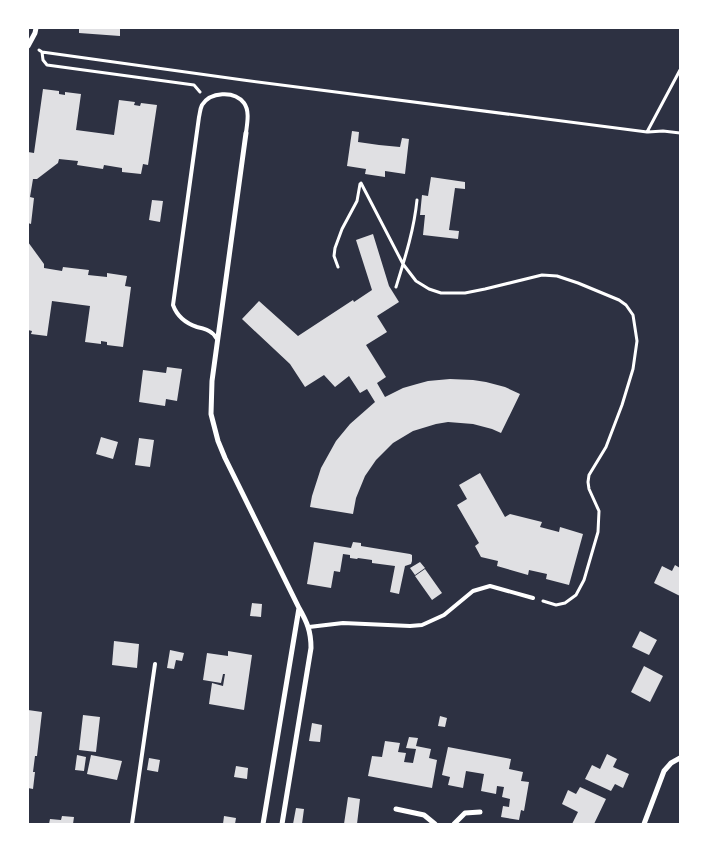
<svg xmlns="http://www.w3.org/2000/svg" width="708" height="852" font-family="Barlow,sans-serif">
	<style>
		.building { fill: #e0e0e3 }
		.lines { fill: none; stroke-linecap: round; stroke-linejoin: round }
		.path { stroke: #fff; stroke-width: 3 }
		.service { stroke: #fff; stroke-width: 4 }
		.minor { stroke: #fff; stroke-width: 5 }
	</style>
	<rect width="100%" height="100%" fill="#2d3142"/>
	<path class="building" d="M79 28H120V36L79 33Z
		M43 89 59 91V94L65 95V92L81 94 76 130 114 135 119 100 135 102 134 105 140 106 141 103 157 105 148 165 143 164 141 174 122 172V168L104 165 103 169 77 165 78 161 59 159 58 163 37 179H33L30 197 34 198 31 224 28 223V152L34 153Z
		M352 131 359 132 358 142 379 145 400 147 402 138 409 139 405 174 385 171V177L365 174 366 169 347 166Z
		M431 177 465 182V189L455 188 449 230 459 231 458 239 423 235 425 215H420L422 195 428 196Z
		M152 200 163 201 160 222 149 220Z
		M373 234 389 286 399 302 377 316 387 332 366 345 386 377 377 383 385 397 403 388 417 384 428 381 450 379 473 380 486 382 505 387 520 394 501 433 492 429 473 424 448 422 436 424 413 431 393 443 376 460 365 476 356 498 353 514 310 507 312 496 321 468 336 441 350 424 375 402 367 389 360 393 349 376 335 387 324 375 305 387 290 364 242 319 259 301 298 336 353 300 354 302 372 290 356 240Z
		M28 242 44 264V268L62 271 63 267 89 270 88 275 107 277V273L127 276 125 286 131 287 123 347 107 345V342L101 341V344L85 342 90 306 52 301 47 336 31 334 32 331 28 330Z
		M167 367 182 369 177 401 166 399 165 406 139 402 143 370 166 373Z
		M101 437 118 442 113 459 96 454Z
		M139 438 154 440 150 467 135 465Z
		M480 473 505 517 510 514 542 522 540 527 559 532 560 527 583 534 569 585 546 579 547 574 529 570 528 575 497 566 498 561 481 557 475 546 479 543 457 505 467 499 459 485Z
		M314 542 351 548 353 542 361 543V546L410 554 412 555V561L411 564 405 566 399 594 390 592 395 566 372 563V560L358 558 357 559 350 558V555L343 554 340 572 334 571 331 588 307 584Z
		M420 562 425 568 415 575 410 568Z
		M675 565 680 568V596L654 583 662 566 672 571Z
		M425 569 442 593 432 600 415 576Z
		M252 603 262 604 261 617 250 616Z
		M640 631 657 640 649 655 632 647Z
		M114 641 139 644 137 668 112 665Z
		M170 650 184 653 182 661 176 660 174 669 167 668Z
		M228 651 252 655 244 710 209 704 212 683 223 686 225 674H223L221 683 203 680 207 653 228 656Z
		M644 666 663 676 650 702 631 692Z
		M28 710 42 712 37 756H35L33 772H35L33 789 28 788Z
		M83 715 100 717 96 752 79 750Z
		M440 716 447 718 445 727 438 726Z
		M312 723 322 725 320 742 309 741Z
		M409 737 418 738 416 746 431 749 429 758 437 760 432 788 368 776 372 756 382 757 385 741 400 743 398 752 406 753 404 762 413 763 416 749 406 748Z
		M448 747 511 759 509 769 523 772 521 781 529 782 524 811 521 810 519 820 501 817 503 806 509 807 510 799 502 797 504 787 497 786 496 794 481 791 484 774 466 771 463 788 448 785 450 777 442 775Z
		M607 754 617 759 613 767 629 774 623 788 615 784 611 791 585 779 592 765 600 769Z
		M77 755 86 757 84 771 75 770Z
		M91 755 122 761 117 780 87 774Z
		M149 758 160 760 158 772 147 770Z
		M236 766 248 768 247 779 234 777Z
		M580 787 606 799 594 824H572L578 812 562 804 568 790 576 794Z
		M348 797 360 799 357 824H344Z
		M296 808 304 809 302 824H293Z
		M62 816 74 817 73 824H49L50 819 61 820Z
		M224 816 236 818 235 824H223Z"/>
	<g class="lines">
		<path class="path" d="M39 50 42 52 243 80 647 132 680 70
			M42 52 43 60 47 65 194 85 200 92
			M648 132 663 131 680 133
			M361 183 403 264 416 281 429 289 441 293H465L485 289 542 275 557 276 578 283 619 300 626 305 633 315 637 341 633 369 622 405 606 447 589 475 588 482 589 489 599 511 598 532 584 580 576 595 565 603 556 605 543 601
			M338 267 334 256 335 248 342 229 357 201 360 184
			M396 287C405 258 414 230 417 200"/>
		<path class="service" d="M217 339C217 339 213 333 212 333 208 329 202 328 197 327 185 323 177 316 173 305L199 117C200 113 200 109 202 105 210 92 234 90 244 103 250 111 247 124 246 133
			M309 627 343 623 410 626 422 625 444 615 473 591 490 586 533 598
			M132 824 155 664"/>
		<path class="minor" d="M28 46 35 33 36 28
			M246 133 212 381 211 414 218 441 225 458 299 608 263 824
			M396 809 424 815 435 824
			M282 824 311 648C311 631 307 622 299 608
			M454 824 465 813 480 812
			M644 824 664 771 671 763 680 758"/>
	</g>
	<rect width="708" height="852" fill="none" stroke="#ffffff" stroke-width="58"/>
</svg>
